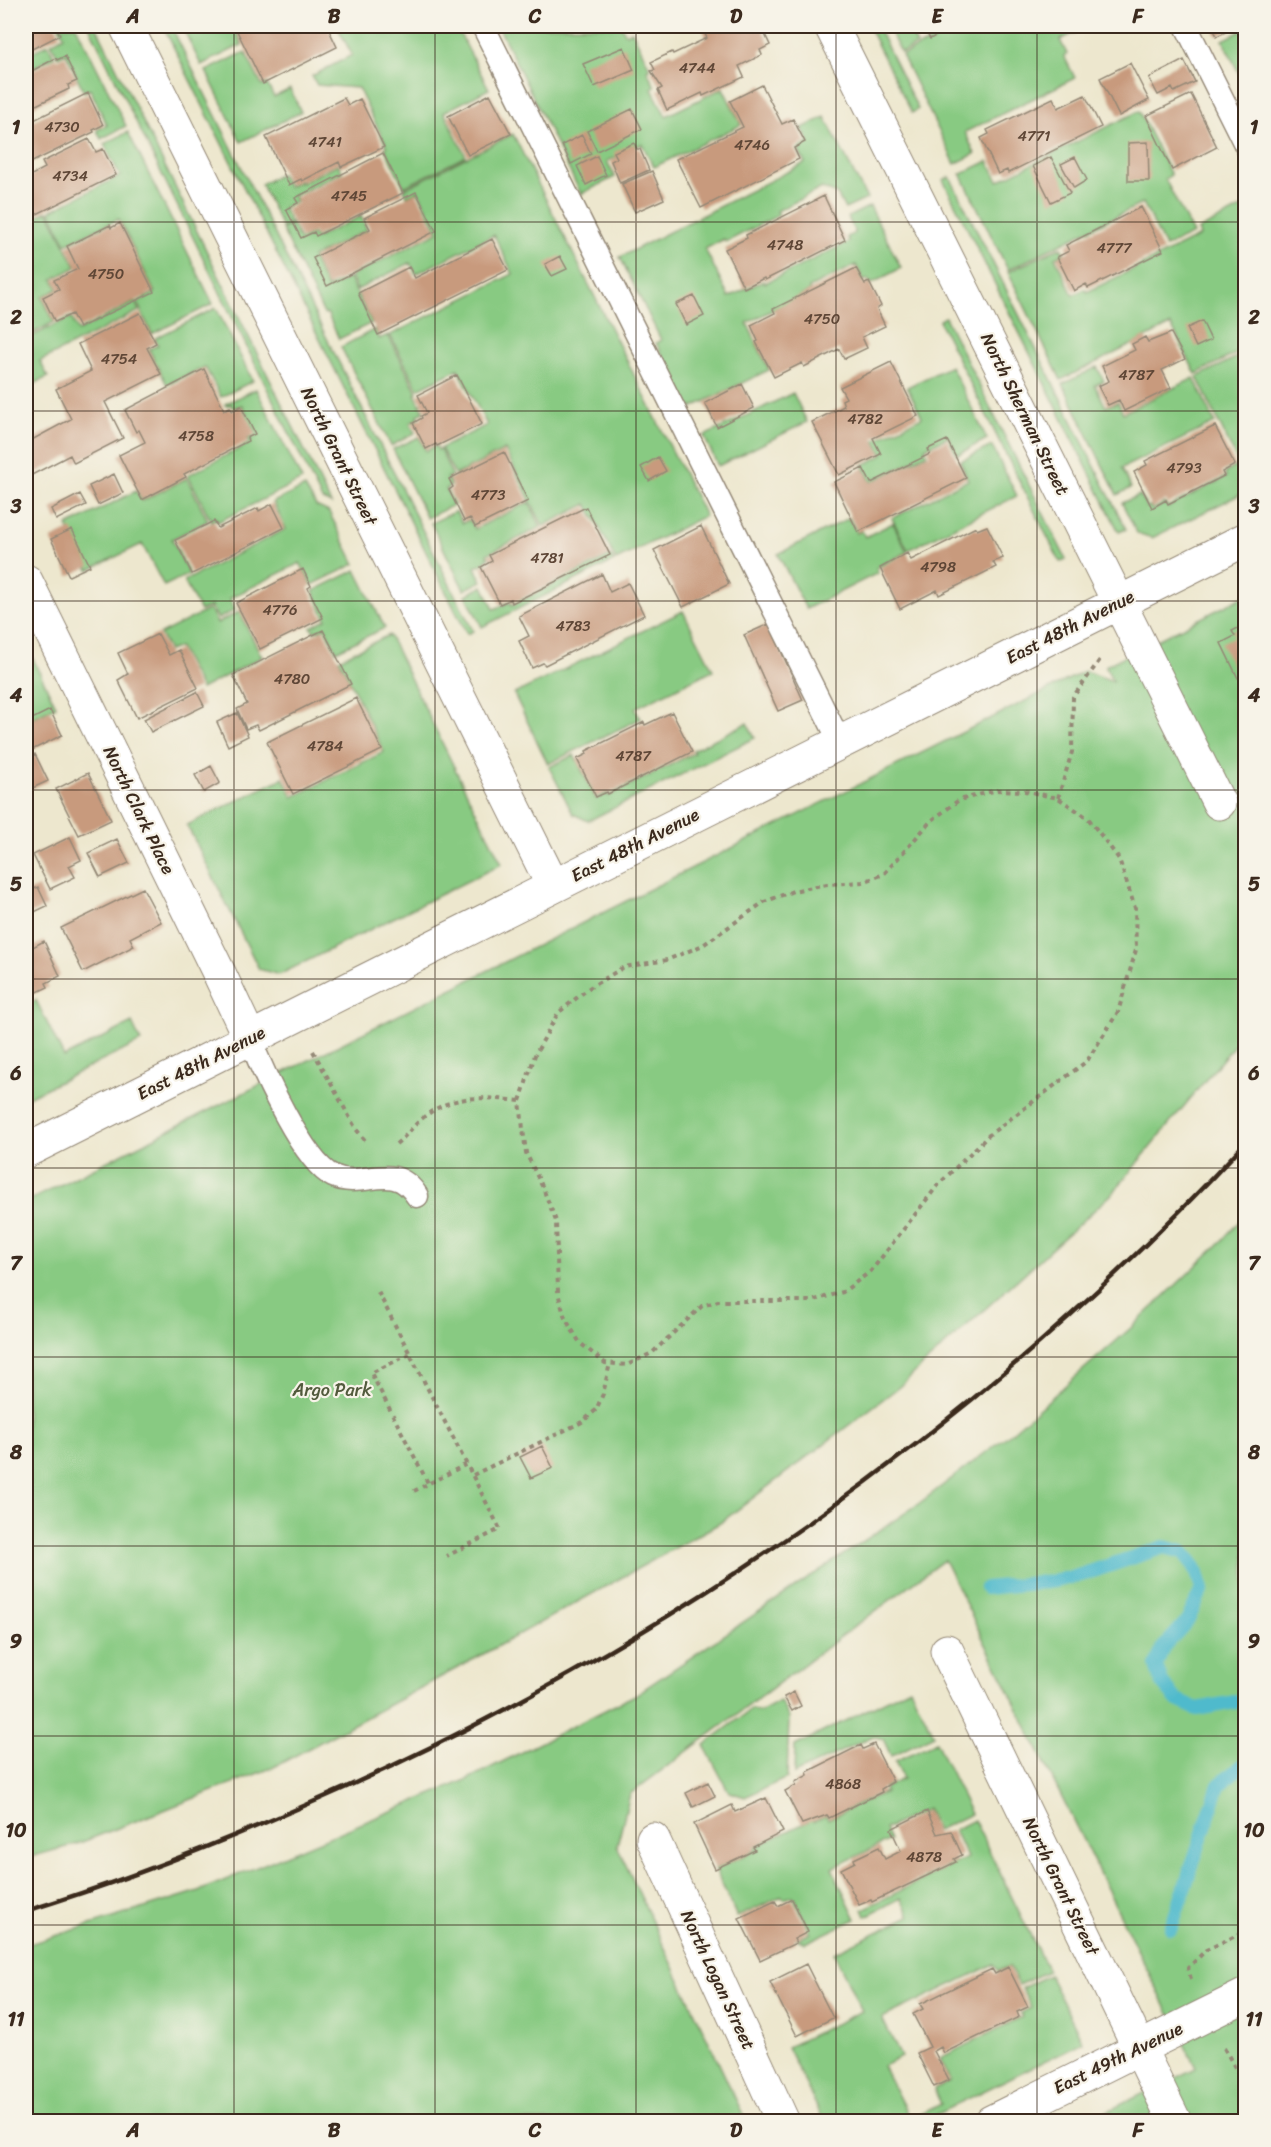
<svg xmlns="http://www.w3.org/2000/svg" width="1271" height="2147" font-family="Sriracha,sans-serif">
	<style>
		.green { fill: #88ca82; stroke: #627a50; stroke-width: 1.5 }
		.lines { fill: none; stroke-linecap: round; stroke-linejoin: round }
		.stream { stroke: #50bacc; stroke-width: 14 }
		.building { fill: #c89a7d }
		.lane-casing { stroke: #948876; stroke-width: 25 }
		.street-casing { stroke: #948876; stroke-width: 35 }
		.path { stroke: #948876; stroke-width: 4; stroke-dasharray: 4.5 4.5; stroke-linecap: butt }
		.lane { stroke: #fff; stroke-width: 22 }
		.street { stroke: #fff; stroke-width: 33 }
		.rail { stroke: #3b2a1e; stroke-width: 4.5 }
		.grid { fill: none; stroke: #3b2a1e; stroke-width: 1.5; stroke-opacity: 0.55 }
		.labels { text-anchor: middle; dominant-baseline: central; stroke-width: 4.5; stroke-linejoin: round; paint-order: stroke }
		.number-label { font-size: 15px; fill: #5e4636 }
		.street-label { font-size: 18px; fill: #3b2a1e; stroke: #f7f3e8 }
		.park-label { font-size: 18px; fill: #525a3c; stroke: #f7f3e8 }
		.neatline { fill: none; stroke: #3b2a1e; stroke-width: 2 }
		.grid-label { font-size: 20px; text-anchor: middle; font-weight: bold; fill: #3b2a1e }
	</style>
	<rect width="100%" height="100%" fill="#f7f3e8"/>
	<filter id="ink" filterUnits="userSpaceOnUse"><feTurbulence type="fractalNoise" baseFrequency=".0167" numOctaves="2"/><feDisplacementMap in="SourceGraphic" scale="12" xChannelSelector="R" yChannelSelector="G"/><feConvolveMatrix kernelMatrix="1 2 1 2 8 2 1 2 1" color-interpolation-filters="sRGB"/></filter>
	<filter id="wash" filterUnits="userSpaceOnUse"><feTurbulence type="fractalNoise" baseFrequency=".008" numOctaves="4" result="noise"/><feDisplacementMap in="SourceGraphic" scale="24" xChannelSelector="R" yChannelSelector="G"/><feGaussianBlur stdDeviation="1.35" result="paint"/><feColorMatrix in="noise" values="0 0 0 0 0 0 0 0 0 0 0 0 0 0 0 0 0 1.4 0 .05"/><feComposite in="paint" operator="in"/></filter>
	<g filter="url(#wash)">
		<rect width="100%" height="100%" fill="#ede7ce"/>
		<path class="green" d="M59 26H76L126 126 101 139 97 130 107 125 90 89 84 92 66 53 58 57 51 43 64 36Z
			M89 26H96L331 504 322 500Z
			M163 26H171L473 631 467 634Z
			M182 26H244L235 30 242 45 201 65Z
			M337 26H456L489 89 444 112 466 156 404 187 385 149 387 147 358 88 317 85 312 76 352 55Z
			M498 26H621L626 34 632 31 650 68 647 70 655 87 652 89 666 116 723 88 741 125 654 167 642 144 607 161 615 177 581 194Z
			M868 26H877L918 109 912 113Z
			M887 26H908L917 45 901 53Z
			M961 26H1089L1060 40 1067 54 1064 56 1075 78 965 132 975 154 955 164 902 55Z
			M1245 29V86L1223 40Z
			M48 44 54 57 26 71V55Z
			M245 52 262 86 267 84 274 97 290 89 301 112 241 142 206 71Z
			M1139 111 1171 175 1165 179 1193 234 1165 247 1143 203 1008 270 961 174 988 161 998 181Z
			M825 117 867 199 845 209 837 194 822 188 777 211 779 215 726 242 724 239 705 249 729 297 763 281 765 283 849 242 847 237 855 233 848 217 870 206 901 268 871 284 868 279 864 281 856 265 809 288 810 291 747 323 769 370 689 409 656 343 661 340 620 257 805 163 798 149 809 143 802 128Z
			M128 132 213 304 152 334 137 302 155 293 119 219 66 244 50 211 120 176 104 144Z
			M513 134 705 516 616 560 587 504 543 526 505 450 455 475 441 448 487 425 458 369 418 389 390 335 513 274 494 235 416 274 410 263 357 290 351 276 438 232 418 191 407 196 404 189Z
			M338 164 342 172 294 196 296 202 283 208 291 223 282 227 261 184 281 174 288 187 300 181 301 183Z
			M950 177 1126 529 1119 532 943 180Z
			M1245 206V349L1196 374 1171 325 1061 380 1008 272 1061 247 1064 253 1055 257 1073 295 1085 289 1087 292 1200 236 1198 230Z
			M48 211 76 267 53 279 58 289 42 297 54 322 26 337V219L32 216 34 218Z
			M361 216 367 230 312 257 327 288 349 278 372 323 339 339 327 313 324 314 282 229 292 224 300 240 313 234 316 238Z
			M135 302 139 311 40 361 48 377 26 388V359L32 355 26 339 71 317 78 331Z
			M216 308 253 381 221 397 205 367 167 385 149 349 158 345 155 338Z
			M945 317 1066 559 1060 562 939 321Z
			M375 329 379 339 388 335 417 392 415 394 424 412 418 415 419 418 410 423 415 433 391 446 341 347Z
			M1245 353V477L1197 377Z
			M951 366 987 439 957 455 948 437 925 448 927 454 871 482 863 465 883 455 875 440 922 417 907 387Z
			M1097 367 1104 381 1095 385 1106 407 1118 402 1123 413 1194 378 1215 423 1122 468 1131 488 1117 495 1063 384Z
			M256 389 302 480 218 522 216 518 211 521 188 475 250 443 248 439 257 435 242 405 233 408 231 404 227 406 225 404Z
			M793 393 807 422 718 466 704 436Z
			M419 437 426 451 436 446 438 450 440 449 452 475 447 478 451 486 446 489 454 505 427 518 393 449Z
			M992 446 1017 496 908 550 892 518 968 480 960 461Z
			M1238 465 1245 481V492L1152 538 1137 533 1122 503 1140 495 1147 507 1150 506 1152 510 1165 503 1168 507 1226 477 1225 473Z
			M187 478 208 521 172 539 189 574 164 586 142 544 89 570 67 526 136 491 142 501Z
			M305 487 316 506 329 512 355 564 312 585 300 563 230 598 235 610 218 619 211 606 200 611 184 581 286 529 273 502Z
			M529 502 541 527 487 554 489 558 485 560 486 562 475 567 482 581 464 590 431 523 456 511 462 523 470 520 475 529Z
			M849 518 857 533 862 531 865 537 893 523 907 552 876 568 878 573 806 609 778 554Z
			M611 556 614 561 482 627 466 595 483 586 494 609 510 602 512 605Z
			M356 570 385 628 336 651 325 628 314 632 311 627 326 619 313 591Z
			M1245 596V1032L1112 1194 899 1387 720 1523 478 1657 274 1767 77 1844 26 1858V1202L1085 671 1113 681 1105 666Z
			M210 609 217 623 239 612 262 657 201 689 179 647 169 651 160 634Z
			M683 611 713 670 635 708 640 719 548 764 514 694Z
			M389 635 502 864 279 975 259 969 187 825 283 778 293 797 384 752 339 659Z
			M27 647 56 706 26 721V648Z
			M747 723 755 738 588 821 573 814 549 767 574 755 596 799 607 793 608 796 694 753 693 750Z
			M36 1000 64 1057 132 1023 141 1042 26 1098V1005Z
			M1245 1215V2121H1087L1196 2068 944 1560 630 1794 617 1846 746 2121H26V1945L199 1891 466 1780 635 1695 917 1505 1011 1433 1132 1327 1217 1246Z
			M910 1688 934 1735 891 1756 883 1739 873 1736 794 1774 795 1746Z
			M780 1701 789 1718 787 1778 745 1797 729 1792 704 1745 752 1709 760 1712Z
			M936 1742 971 1814 937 1830 927 1809 885 1829 890 1840 832 1868 856 1919 805 1943 797 1939 811 1933 793 1896 784 1899 782 1896 737 1917 715 1869 756 1850 755 1847 813 1819 814 1821 826 1815 828 1819 885 1792 884 1788 903 1779 895 1761Z
			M974 1820 1048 1971 1019 1985 1009 1966 998 1971 994 1964 882 2018 901 2057 883 2066 911 2121H824L787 2047 862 2011 834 1953 910 1916 901 1898 866 1916 863 1909 967 1858 954 1830Z
			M1049 1975 1083 2042 923 2121H914L912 2119 941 2104 934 2089 951 2080 940 2058 1022 2017 1020 2013 1031 2008 1022 1988Z"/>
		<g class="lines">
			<path class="stream" d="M986 1588 1055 1581 1081 1575 1164 1547 1183 1552 1195 1567 1202 1589 1188 1620 1163 1648 1156 1666 1163 1684 1177 1700 1197 1709 1246 1700
				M1171 1928 1219 1785 1240 1767 1246 1764"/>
		</g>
		<g id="blocks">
			<path class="building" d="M26 26H56L60 35 26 52Z
				M249 26H327L337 47 263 84 237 31Z
				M701 26H761L770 45 760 50 762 55 739 66 744 77 703 96 702 93 667 110 658 90 662 88 651 71 655 70 651 62 672 52 673 54 707 38Z
				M911 26H955L930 39 925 30 916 35Z
				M1212 26H1238L1217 36Z
				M624 47 634 70 594 87 583 64Z
				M65 56 77 81 68 85 69 89 26 110V74L56 58 57 60Z
				M1184 60 1195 82 1174 92 1172 88 1158 95 1149 78Z
				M1130 63 1149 100 1119 116 1100 78Z
				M762 85 782 124 793 119 805 142 794 148 799 159 701 208 676 159 743 127 730 101Z
				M88 93 103 125 93 130 94 132 26 165V112L30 122Z
				M490 94 511 134 468 155 448 116Z
				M1191 94 1217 147 1172 170 1146 116Z
				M1085 95 1101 127 1008 173 1007 170 998 174 981 138 989 134 987 130 1053 98 1058 108Z
				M344 98 348 105 360 99 384 147 341 167 339 162 302 181 301 179 289 185 266 137Z
				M632 109 642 129 597 151 587 131Z
				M582 135 591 154 571 164 562 145Z
				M89 139 96 152 103 149 116 175 35 215 33 211 26 214V178L45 168 42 162Z
				M1148 142 1149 181H1128V143Z
				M634 143 637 149H640L649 170 620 183 611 161 617 158 614 152Z
				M383 153 403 193 316 236 314 232 301 238 286 209 298 203 295 198Z
				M597 156 606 175 586 185 577 166Z
				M1051 157 1070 193 1051 202 1033 166Z
				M1075 157 1087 180 1074 188 1061 164Z
				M652 171 664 199 635 212 622 184Z
				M416 192 436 231 327 286 313 258 370 229 364 218Z
				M824 196 845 240 765 280 764 278 744 288 725 249 747 238 746 235Z
				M1141 207 1163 251 1088 288 1086 284 1074 291 1057 257 1069 251 1066 245Z
				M120 223 154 292 79 328 72 314 55 322 43 297 59 289 54 280 78 269 67 246 110 225 111 228Z
				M492 239 508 270 378 335 358 293 409 267 415 278Z
				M560 256 567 269 552 276 545 264Z
				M856 268 865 284 869 282 881 306 877 309 885 326 862 337 867 348 844 359 839 349 804 367 802 363 774 377 756 342 758 341 751 325 775 313 773 309Z
				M694 296 704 316 686 325 676 304Z
				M140 313 156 343 147 348 161 374 105 402 123 438 74 463 70 455 26 478V443L71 419 56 389 91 371 78 344Z
				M1202 321 1211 340 1196 347 1187 328Z
				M1171 333 1185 359 1162 370 1171 388 1124 411 1119 400 1108 405 1098 386 1109 381 1102 366 1135 350 1132 344 1145 337 1148 342Z
				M891 362 918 416 873 438 881 454 839 475 812 422 844 406 842 400 846 398 840 387Z
				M204 369 224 410 230 407 232 411 241 406 255 434 247 438 248 441 184 474 186 477 142 500 119 455 145 442 139 430 136 432 125 410Z
				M457 375 482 424 437 446 436 444 426 449 413 423 422 418 421 416 427 413 418 395Z
				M742 384 754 408 717 427 705 403Z
				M1215 426 1235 465 1222 472 1224 476 1168 504 1166 500 1152 508 1134 472 1147 465 1145 461Z
				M947 440 966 478 858 532 834 482 863 468 871 483 930 454 928 449Z
				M504 452 528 501 475 527 470 518 464 521 449 490 453 487 449 479Z
				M658 457 666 471 649 481 641 467Z
				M114 474 123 493 98 505 89 486Z
				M80 494 86 505 56 520 51 509Z
				M272 504 284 528 192 574 175 540 214 521 218 528 258 508 259 511Z
				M586 507 610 555 512 603 511 599 500 604 481 567 492 561 489 555Z
				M701 526 729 584 683 607 654 550Z
				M987 526 1003 558 993 562 996 567 939 595 937 590 900 609 880 568 907 553 911 560 976 527 977 530Z
				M72 529 90 566 69 576 51 539Z
				M303 569 311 586 308 588 323 618 260 649 236 603Z
				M602 574 610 592 628 583 644 615 545 665 543 663 532 668 519 641 529 636 519 616Z
				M769 624 803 700 778 711 744 635Z
				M1246 624V675L1238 678 1221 643 1235 636 1232 631Z
				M323 630 351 684 259 730 256 725 246 729 237 709 247 704 233 675Z
				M158 634 169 655 179 650 198 688 137 718 118 680 128 674 118 653Z
				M197 692 204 706 151 732 144 719Z
				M356 698 382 750 293 794 267 742Z
				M50 710 62 735 26 753V722Z
				M672 712 692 752 608 794 607 792 596 797 577 759 587 754 586 751 644 722 645 725Z
				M237 713 248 736 228 746 217 722Z
				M35 754 48 781 26 791V759Z
				M211 766 220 783 204 792 195 775Z
				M88 773 111 820 79 835 56 789Z
				M70 837 81 860 69 866 75 877 50 889 33 855Z
				M117 839 129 863 100 877 88 853Z
				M38 887 47 906 26 916V893Z
				M143 888 161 922 130 938 134 946 83 972 61 928Z
				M44 941 60 976 46 983 48 987 29 996 30 1000 26 1002V946L30 945 31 948Z
				M542 1446 553 1468 531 1478 520 1457Z
				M794 1692 801 1706 792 1711 784 1697Z
				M874 1744 893 1782 881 1789 882 1792 829 1818 827 1815 802 1824 785 1791 796 1785 795 1782 808 1775 807 1772 861 1745 863 1749Z
				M708 1782 715 1796 693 1807 686 1793Z
				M766 1798 783 1832 753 1847 755 1850 715 1869 694 1824 732 1805 735 1812Z
				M927 1811 937 1834 951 1831 962 1855 954 1859 956 1862 872 1902 871 1900 859 1905 841 1869 855 1862 854 1859 879 1847 885 1859 901 1851 891 1829Z
				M792 1899 808 1932 794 1939 796 1943 760 1960 739 1918 775 1901 778 1906Z
				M806 1964 833 2018 797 2036 770 1982Z
				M1008 1967 1028 2007 1017 2012 1019 2017 944 2053 941 2047 934 2051 949 2080 934 2087 917 2053 930 2047 913 2014 923 2009 920 2004 992 1969 995 1974Z"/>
		</g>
	</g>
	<g filter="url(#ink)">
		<use href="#blocks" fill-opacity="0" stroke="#948876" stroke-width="1.5"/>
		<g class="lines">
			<defs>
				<path id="lane" d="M483 26 840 742
					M1186 26 1246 146
					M250 1039C262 1070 304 1163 333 1176 364 1190 394 1159 417 1196"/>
				<path id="street" d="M126 26 553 886
					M831 26 1219 803
					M26 581 219 973 250 1039
					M26 1151 1246 539
					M947 1651 1175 2122
					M653 1839 783 2122
					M991 2122 1246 1995"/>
			</defs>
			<use href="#lane" class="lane-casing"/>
			<use href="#street" class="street-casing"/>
			<path class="path" d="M997 790 1025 791 1058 798 1088 818 1119 859 1135 908 1136 950 1118 1012 1087 1061 989 1135 938 1185 871 1271 843 1292 811 1301H718L702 1306 652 1353 627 1365 605 1363 580 1343 565 1318 558 1293 556 1221 542 1186 526 1153 523 1129 520 1101 535 1055 558 1013 589 988 624 967 667 960 703 945 764 902 793 891 827 884 863 882 884 874 931 821 959 800Z
				M1058 798 1072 752 1073 697 1102 657
				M313 1051 356 1129 367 1143
				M396 1144C405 1137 411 1129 419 1121 451 1093 480 1097 520 1101
				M378 1292 500 1529 447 1556
				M410 1354 371 1373 428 1483
				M473 1475 582 1422 596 1410 603 1394 610 1363
				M414 1491 467 1464
				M1191 1979 1188 1968 1206 1950 1246 1931
				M1224 2048 1246 2087"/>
			<use href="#lane" class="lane"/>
			<use href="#street" class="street"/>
			<path class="rail" d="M26 1911C121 1882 215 1845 306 1805 660 1651 983 1426 1246 1142"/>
		</g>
	</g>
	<path class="grid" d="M234 26V2122M435 26V2122M636 26V2122M836 26V2122M1037 26V2122M26 222H1246M26 411H1246M26 601H1246M26 790H1246M26 979H1246M26 1168H1246M26 1357H1246M26 1546H1246M26 1736H1246M26 1925H1246"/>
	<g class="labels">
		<g class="number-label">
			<text x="697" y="68">4744</text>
			<text x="62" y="127">4730</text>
			<text x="1034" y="136">4771</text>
			<text x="325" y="142">4741</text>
			<text x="752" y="145">4746</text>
			<text x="70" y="176">4734</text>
			<text x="349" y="196">4745</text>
			<text x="785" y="245">4748</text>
			<text x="1114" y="248">4777</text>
			<text x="106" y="274">4750</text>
			<text x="822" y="319">4750</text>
			<text x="119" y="359">4754</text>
			<text x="1136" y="375">4787</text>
			<text x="865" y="419">4782</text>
			<text x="196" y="436">4758</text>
			<text x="1184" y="468">4793</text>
			<text x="488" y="495">4773</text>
			<text x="547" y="558">4781</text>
			<text x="938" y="567">4798</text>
			<text x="280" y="610">4776</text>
			<text x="573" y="626">4783</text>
			<text x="292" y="679">4780</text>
			<text x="325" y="746">4784</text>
			<text x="633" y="756">4787</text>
			<text x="843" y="1784">4868</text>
			<text x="924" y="1857">4878</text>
		</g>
		<g class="street-label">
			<text transform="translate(1025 414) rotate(64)">North Sherman Street</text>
			<text transform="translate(339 456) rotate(64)">North Grant Street</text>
			<text transform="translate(1070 627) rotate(-27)">East 48th Avenue</text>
			<text transform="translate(139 810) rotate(64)">North Clark Place</text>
			<text transform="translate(635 845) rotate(-27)">East 48th Avenue</text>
			<text transform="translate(201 1063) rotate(-27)">East 48th Avenue</text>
			<text transform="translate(1061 1886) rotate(64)">North Grant Street</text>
			<text transform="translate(718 1980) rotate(65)">North Logan Street</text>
			<text transform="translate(1118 2058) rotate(-26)">East 49th Avenue</text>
		</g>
		<g class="park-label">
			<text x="332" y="1390">Argo Park</text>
		</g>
	</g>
	<rect width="1271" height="2147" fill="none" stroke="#f7f3e8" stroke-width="66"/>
	<rect x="33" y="33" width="1205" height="2081" class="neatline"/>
	<g class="grid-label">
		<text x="133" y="23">A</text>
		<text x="334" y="23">B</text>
		<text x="535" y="23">C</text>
		<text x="736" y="23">D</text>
		<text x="937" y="23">E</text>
		<text x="1138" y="23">F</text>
		<text x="16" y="134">1</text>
		<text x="1254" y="134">1</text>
		<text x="16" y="324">2</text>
		<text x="1254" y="324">2</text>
		<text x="16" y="513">3</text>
		<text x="1254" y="513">3</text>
		<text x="16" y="702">4</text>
		<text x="1254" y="702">4</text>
		<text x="16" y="891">5</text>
		<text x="1254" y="891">5</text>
		<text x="16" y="1080">6</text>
		<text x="1254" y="1080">6</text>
		<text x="16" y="1270">7</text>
		<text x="1254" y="1270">7</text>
		<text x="16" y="1459">8</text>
		<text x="1254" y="1459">8</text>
		<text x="16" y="1648">9</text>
		<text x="1254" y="1648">9</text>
		<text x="16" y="1837">10</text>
		<text x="1254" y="1837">10</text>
		<text x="16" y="2026">11</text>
		<text x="1254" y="2026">11</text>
		<text x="133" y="2137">A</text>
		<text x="334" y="2137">B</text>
		<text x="535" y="2137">C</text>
		<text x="736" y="2137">D</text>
		<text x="937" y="2137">E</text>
		<text x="1138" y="2137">F</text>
	</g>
</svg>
